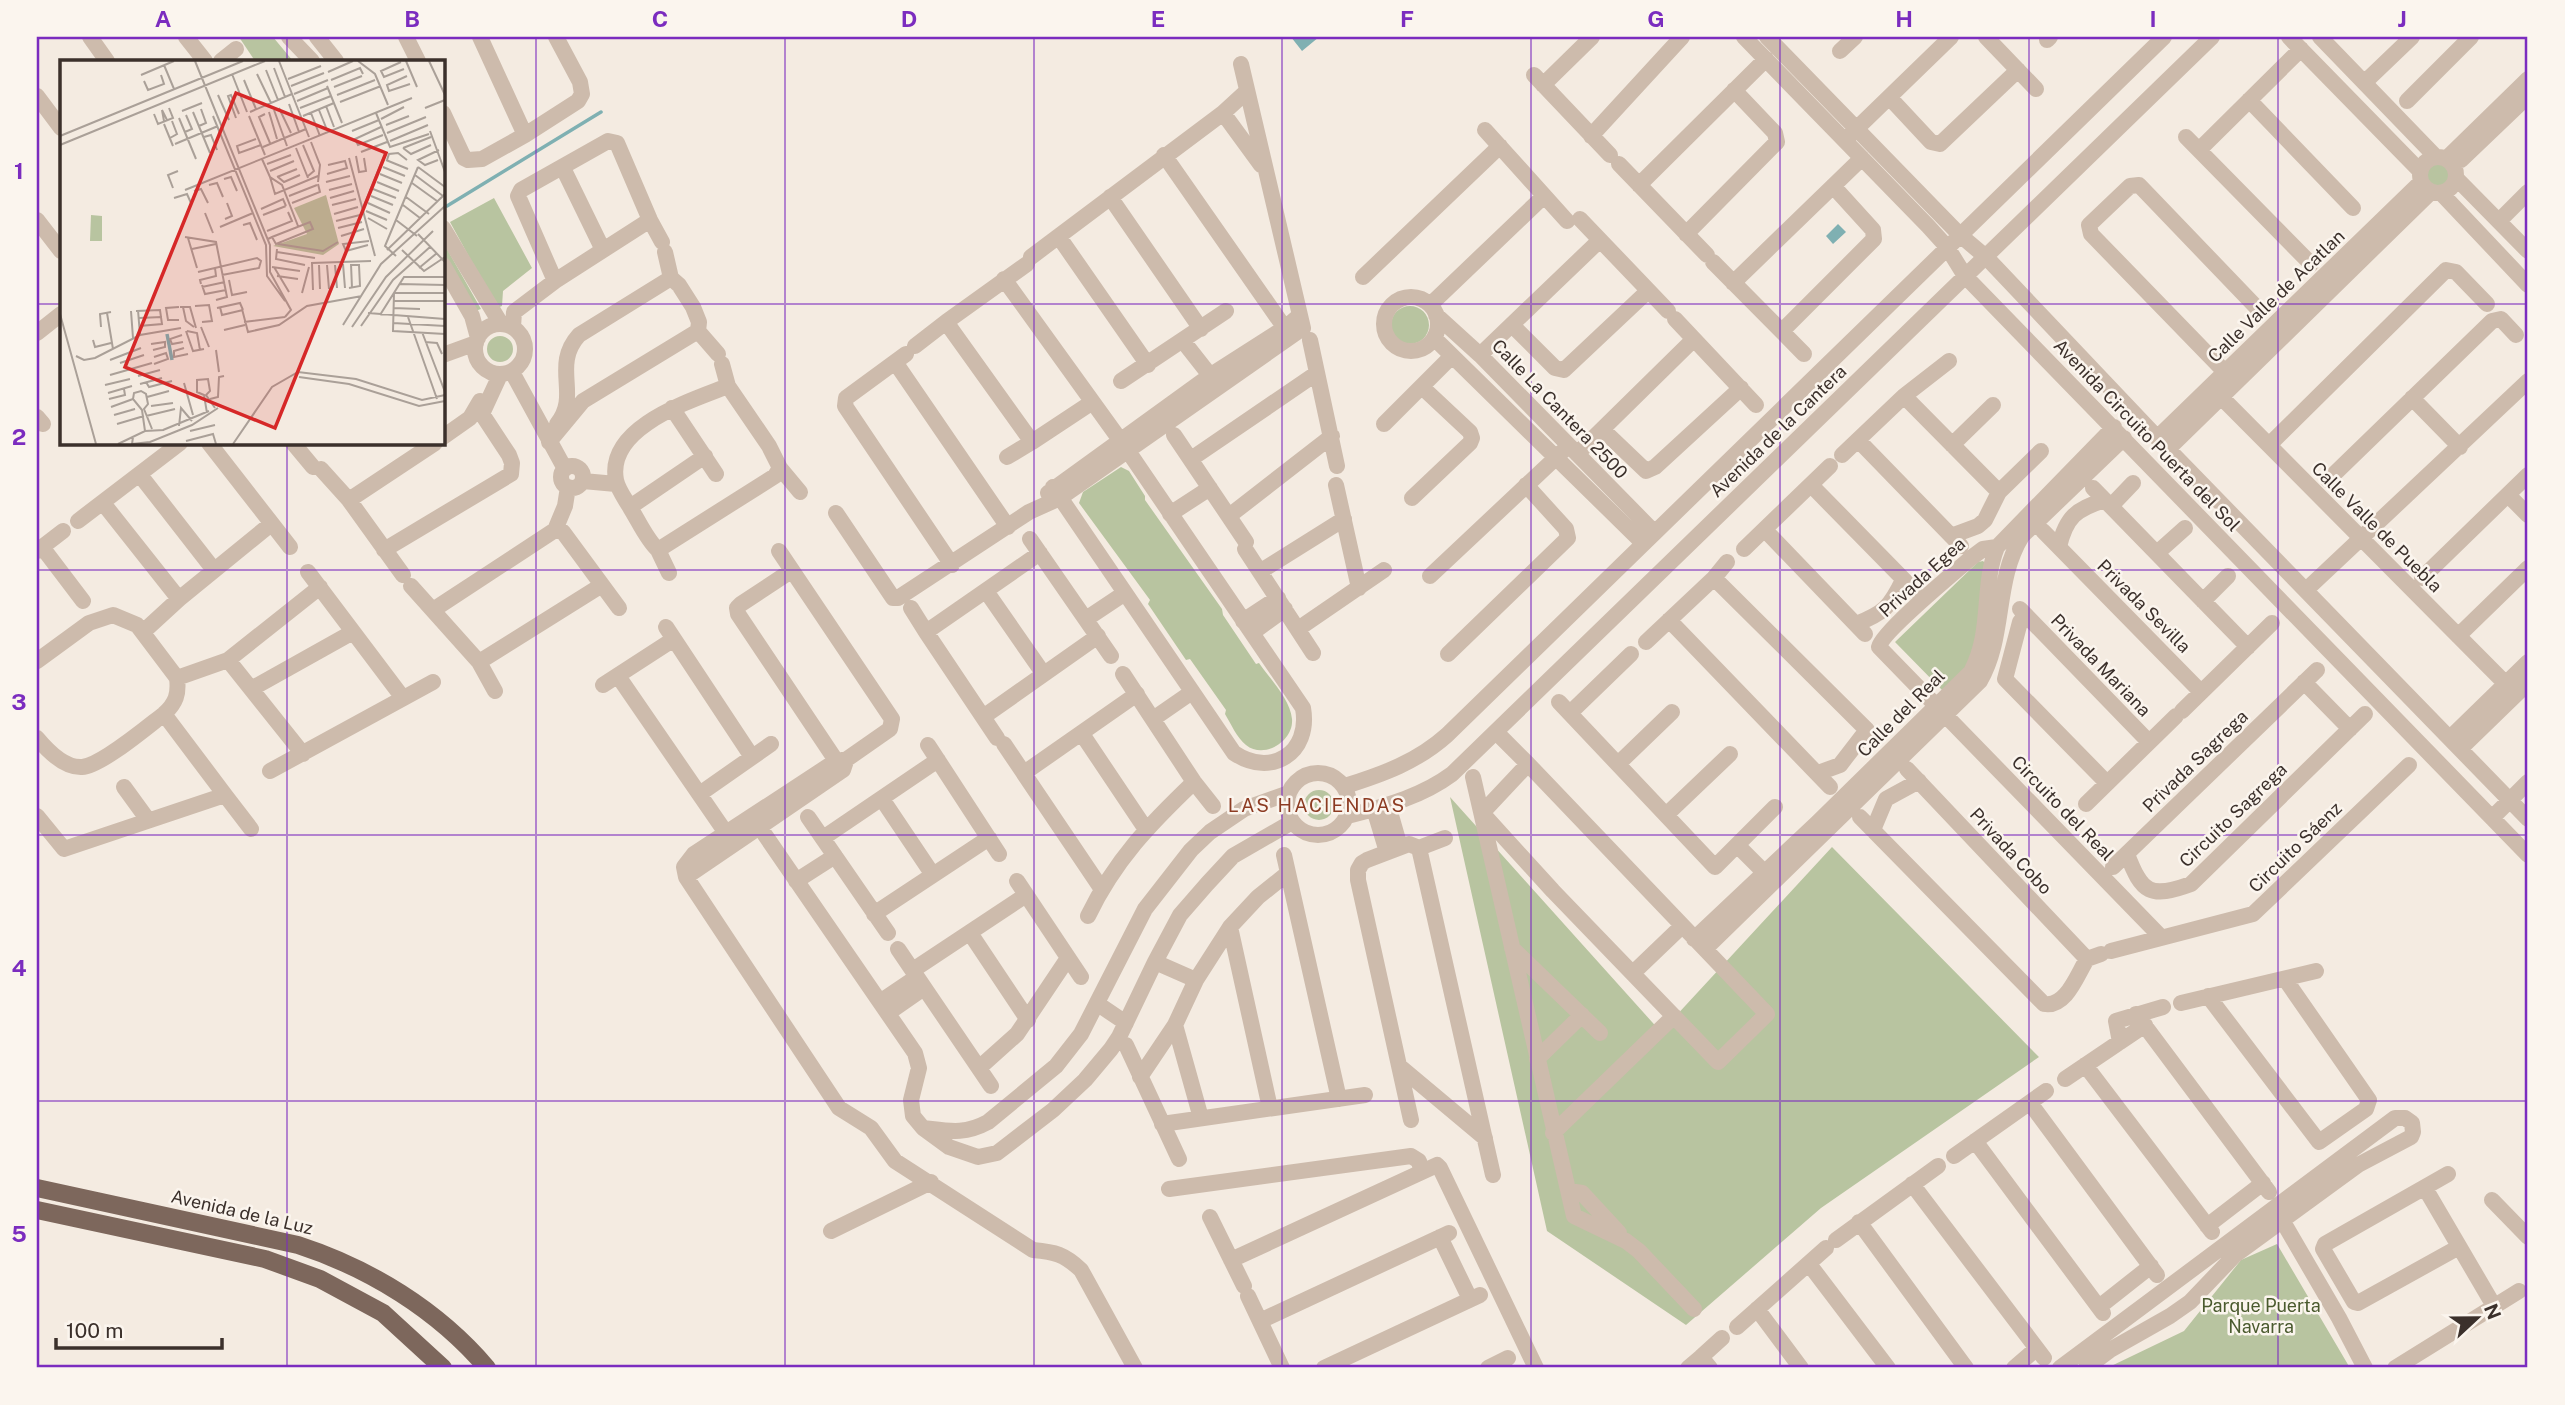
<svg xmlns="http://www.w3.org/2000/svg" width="2565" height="1405" font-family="'Public Sans',sans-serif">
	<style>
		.green { fill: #b8c4a0 }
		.water { fill: #7fb0b2 }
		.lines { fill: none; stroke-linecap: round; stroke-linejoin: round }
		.stream { stroke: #7fb0b2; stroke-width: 3.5 }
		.minor { stroke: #cdbbac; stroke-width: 16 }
		.major { stroke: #7d675c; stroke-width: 18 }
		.grid { fill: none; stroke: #7b2cbf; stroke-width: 2; stroke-opacity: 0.55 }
		.labels { text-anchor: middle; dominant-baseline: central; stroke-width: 5; stroke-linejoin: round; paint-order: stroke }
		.street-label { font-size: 18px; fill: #3b302b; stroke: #fbf5ee }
		.park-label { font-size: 18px; fill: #4a5a2e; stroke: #fbf5ee }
		.neighbourhood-label { font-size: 19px; letter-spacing: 2px; fill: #8c3b22; stroke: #fbf5ee }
		.inset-river { fill: none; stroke: #7fb0b2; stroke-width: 3.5 }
		.inset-road { fill: none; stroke: #aaa098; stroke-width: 2 }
		.view { fill: #d62828; fill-opacity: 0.15; stroke: #d62828; stroke-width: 3.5 }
		.inset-edge { fill: none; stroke: #3b302b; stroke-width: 3.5 }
		.neatline { fill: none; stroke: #7b2cbf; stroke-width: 2.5 }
		.grid-label { font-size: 23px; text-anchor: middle; font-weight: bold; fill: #7b2cbf }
	</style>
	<rect width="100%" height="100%" fill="#f4ebe1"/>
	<path class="green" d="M239 37H273L293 61H255Z
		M2424 175a14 14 0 1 1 28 0a14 14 0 1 1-28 0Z
		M494 198 532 268 503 291 502 306 497 308 450 222Z
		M443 242 481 309 475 311 443 255Z
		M1391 325a19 19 0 1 1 38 0a19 19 0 1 1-38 0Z
		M487 349a13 13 0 1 1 26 0a13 13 0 1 1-26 0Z
		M1121 467 1129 471 1145 496V500L1222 609 1223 615 1256 664 1259 663C1271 680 1290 699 1292 719 1294 741 1264 760 1246 745 1237 738 1231 724 1225 714L1226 710 1190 659 1186 660 1148 604 1150 600 1079 503 1083 492Z
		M1983 561 1986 564 1978 638 1967 667 1944 692 1895 642 1978 562Z
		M1304 805a15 15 0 1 1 30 0a15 15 0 1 1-30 0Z
		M1450 797 1661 1032 1832 847 2039 1057 1821 1208 1686 1325 1547 1231Z
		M2277 1244 2350 1368H2107L2184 1331 2241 1260Z"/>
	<path class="water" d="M1291 37H1319L1302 51Z
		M1838 224 1846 232 1833 244 1826 236Z"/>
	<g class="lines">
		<path class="stream" d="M447 206 601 112"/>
		<path class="minor" d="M90 37 107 61
			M186 37 205 61
			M289 37 312 61
			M317 37 336 61
			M406 37 418 61
			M480 37 525 135
			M1744 37 1928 226 1947 247 1965 276 2528 855
			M1767 37 1960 235 1986 257 2168 449 2528 819
			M1986 37 2036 89
			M2289 37 2420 171
			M2320 37 2436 157
			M2047 40 2050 37
			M1840 51 1855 37
			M221 61 236 49
			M1534 75 1610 155
			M2365 82 2412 37
			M1543 85 1592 37
			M37 96 61 128
			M1889 97 1931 142 1940 144 2018 70
			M2249 100 2353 208
			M2407 101 2471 37
			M443 113 464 158 468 160 482 159 525 135 578 101 582 94 580 82 556 37
			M1223 113 1261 165
			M1485 130 1567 221
			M1850 135 1951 37
			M1591 136 1682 37
			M2186 137 2311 264
			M2199 150 2301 49
			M1164 155 1289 334
			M2420 175a18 18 0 1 1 36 0a18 18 0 1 1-36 0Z
			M2446 159 2528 79
			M2461 160 2528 96
			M1619 164 1707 255
			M563 168 603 250
			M2456 178 2528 251
			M1639 185 1766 59
			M2441 193 2528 285
			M1110 197 1201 329
			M1580 219 1668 311
			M37 220 61 251
			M2499 221 2528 192
			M443 228 501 324
			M1686 234 1777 142 1775 133 1734 90
			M1059 237 1148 365
			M1031 257 1223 113 1247 91
			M1713 262 1804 354
			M443 265 472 316 478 338
			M1363 277 1500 146
			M1004 279 1128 451 1303 708C1311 753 1271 778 1234 753L1053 487
			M555 281 518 196 521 190 608 141 617 143 650 220 662 242
			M1733 283 1862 158
			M1384 324a27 27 0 1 1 54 0a27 27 0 1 1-54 0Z
			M1430 305 1544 196
			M1436 315 1480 355 1654 532
			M1675 319 1756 405
			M946 322 1027 264
			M475 349a25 25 0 1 1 50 0a25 25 0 1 1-50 0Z
			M1512 325 1555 368 1564 370 1648 291
			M513 327 514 312 555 281 650 220
			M698 331 718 354
			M1782 331 1874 239 1873 230 1833 186
			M37 333 61 314
			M1434 338 1643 543
			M1310 340 1337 466
			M1183 341 1216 383
			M915 346 946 322 1032 442 1091 403
			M906 354 846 398 845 406 952 565
			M443 355 476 343
			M1480 355 1600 240
			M895 362 1008 527
			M722 364 728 386 769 446 780 468 775 476 658 550C647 540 639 522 631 509 626 500 618 490 616 480 606 427 690 401 728 386
			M512 372 565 469
			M2225 372 2091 234 2089 225 2130 186 2139 185 2259 310
			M1121 381 1226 311
			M1904 396 1999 492
			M2221 397 2506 684
			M2412 398 2460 447
			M672 408 716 474
			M37 417 43 424
			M557 424C581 395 551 366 579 335L671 278
			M1384 424 1452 356
			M1603 430 1646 471 1655 467 1741 388
			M1174 435 1246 542
			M443 437 470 418 480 401
			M2157 438 2421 182
			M1858 440 1961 546
			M549 442 583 401 698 331 699 322 693 307 679 285 671 278 665 252
			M209 443 290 547
			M293 443 313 467
			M1952 445 1993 405
			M2269 445 2446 270 2456 272 2487 304
			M2168 449 2431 192
			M1577 454 1694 339
			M1842 455 1904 396 1949 361
			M1007 457 1032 442
			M1191 459 1317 373
			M561 477a11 11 0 1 1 22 0a11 11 0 1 1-22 0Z
			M780 468 800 492
			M321 469 349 500
			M140 475 214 570
			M2328 480 2492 321 2501 319 2516 335
			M583 481 616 484
			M1336 485 1359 588
			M1811 485 1914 590
			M2093 488 2248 647
			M1048 493 1211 375 1286 327 1300 315
			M2508 495 2528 515
			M1412 498 1470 443 1472 438 1470 432 1423 388
			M103 503 179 599
			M2111 506 2133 483
			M630 507 705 456
			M836 513 893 598H898L1029 512 1060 498 1303 328 1241 64
			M1170 514 1210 488
			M1229 516 1332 436
			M78 521 180 443
			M555 530 563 532 619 608
			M1765 530 1865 634
			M2043 531 2201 692
			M1951 536 1978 526 1985 520 1999 492 2041 451
			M1030 539 1111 656
			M42 547 83 601
			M1997 547 1983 549 1971 558C1955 572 1882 632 1879 647L2161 937
			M2059 547C2066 517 2076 509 2105 500
			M1245 549 1313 653
			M1744 549 1830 466
			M384 550 511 474 512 463 509 455 482 414 500 375
			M658 550 669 573
			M37 551 63 531
			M779 551 892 719 890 729 847 759 836 761 694 854 684 867 686 877 839 1108 871 1128 895 1161 1033 1250C1055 1252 1064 1254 1081 1270L1135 1368
			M2157 553 2185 528
			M791 571 741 604 737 608 738 614 841 768
			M1261 571 1344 519
			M308 572 403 698
			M403 575 349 500 435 443
			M1430 576 1563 451
			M1714 578 1867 730 1840 765 1818 773
			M2422 578 2528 475
			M411 586 479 662 495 691
			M2306 590 2528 381
			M986 591 1043 673
			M2203 601 2228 576
			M911 608 926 632
			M2020 609 2149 742
			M433 610 555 530 565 506 568 487
			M2026 615 2020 622 2005 679 2107 783
			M1086 619 1125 593
			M1669 620 1830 787
			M1243 621 1278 598
			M1856 624C1884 613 1890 607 1903 580
			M666 627 752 757
			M1298 629 1384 570
			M143 632 179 599 271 524
			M1252 633 1285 609
			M2458 636 2528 568
			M1646 642 1714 578 1727 562
			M1448 654 1568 538 1566 529 1526 485
			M228 660 303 754
			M37 661 89 623 113 615 137 625 177 678C179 694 176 703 164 714 147 727 101 766 82 767 64 768 47 750 37 738
			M479 662 602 585
			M1123 674 1194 782 1213 806
			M618 676 726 833
			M177 678 228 660 320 587
			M2304 682 2350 729
			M603 685 674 639
			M251 689 353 632
			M1559 702 1715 867 1775 807
			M2182 711 2272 623
			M1570 713 1631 654
			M164 714 225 795
			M983 717 1098 636
			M1153 719 1192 692
			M1496 732 1528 764 1767 1014 1718 1062 1553 891 1482 813 1528 764
			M1082 734 1145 828
			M997 738 926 632 1040 553
			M2450 738 2528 662
			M1004 744 1101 888
			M928 745 999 854
			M2460 749 2528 683
			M1618 764 1672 712
			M1907 769 2087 959
			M270 771 433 682
			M1287 804a31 31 0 1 1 62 0a31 31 0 1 1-62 0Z
			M1024 773 1137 694
			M1473 777 1574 1216 1626 1241 1639 1251 1694 1309
			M1345 786C1383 774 1417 762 1447 735L2164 37
			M124 787 148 820
			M701 793 771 744
			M882 799 933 875
			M2086 804 2176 716
			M1388 805 1400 847
			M1374 809 1387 852
			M1666 815 1730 754
			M37 816 64 849 225 795 251 829
			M752 816 915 1053 919 1068 911 1100 913 1116 923 1128 949 1147 978 1157 997 1153 1053 1110 1085 1080 1111 1049 1119 1037 1155 962 1180 915 1207 884 1233 856 1292 822
			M1348 816C1385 806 1421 797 1452 774L2212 37
			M808 817 888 933
			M1860 817 2044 1004C2066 1008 2077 975 2087 959L2101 954
			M2492 818 2528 782
			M1873 830 1886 799 1919 781
			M823 838 938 760
			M1737 845 1770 878
			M1419 848 1493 1175
			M2127 854C2142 893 2150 899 2191 884L2365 714
			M1284 855 1339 1099
			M2113 867 2317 670
			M686 877 843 770 846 761
			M796 881 835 856
			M1017 881 1081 977
			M874 914 989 838
			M1088 916C1115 860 1150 824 1194 782
			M1230 927 1270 1108
			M970 933 1028 1020
			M1694 939 1817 823 1971 672C1993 631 1981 587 1997 547L2114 427
			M1512 948 1600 1033
			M898 949 991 1086
			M1705 949 1980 681C2006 636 1994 581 2022 536L2124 438
			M2111 951 2253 914 2409 765
			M1155 962 1196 980
			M913 970 1026 895
			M1633 973 1681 927
			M2208 996 2319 1142 2366 1109 2369 1100 2285 979
			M880 1002 917 977
			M2181 1003 2316 971
			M1098 1004 1126 1023
			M888 1013 924 988
			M2136 1014 2269 1192
			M1175 1025 1201 1118
			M2120 1042 2116 1021 2163 1007
			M1126 1045 1179 1159
			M1537 1059 1582 1015
			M2085 1065 2212 1232
			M1399 1066 1485 1138
			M979 1068 1017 1034 1068 958
			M1140 1077 1175 1025 1196 980 1230 927 1258 897 1288 873
			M2065 1079 2145 1025
			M2030 1103 2157 1275
			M1411 1120 1358 880V870L1362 863 1367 860 1409 844 1419 848 1445 838
			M1162 1124 1365 1095
			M923 1128C949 1131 964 1135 988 1122L1056 1066 1081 1034 1145 909 1191 850 1210 832 1244 809 1289 793
			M1553 1133 1674 1016
			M1975 1141 2103 1313
			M1954 1156 2046 1091
			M2448 1174 2325 1244 2323 1249 2354 1302 2358 1303 2459 1247
			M1912 1184 2044 1358
			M2425 1188 2494 1306
			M1169 1189 1411 1156 1419 1161 1421 1170
			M1569 1191 1582 1193 1619 1233
			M2492 1200 2528 1237
			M1210 1217 1244 1286
			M2282 1220 2339 1318 2365 1368
			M1859 1222 1966 1368
			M2207 1226 2263 1183
			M831 1231 931 1182
			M1440 1237 1470 1299
			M1836 1240 1938 1166
			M1231 1260 1437 1165 1440 1168 1536 1368
			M1809 1264 1888 1368
			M1248 1296 1282 1368
			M2099 1307 2151 1266
			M1757 1309 1801 1368
			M1260 1321 1449 1233
			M1737 1327 1826 1248
			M1701 1357 1722 1338
			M1324 1368 1480 1295
			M1488 1368 1508 1358
			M1688 1368 1701 1357 1710 1368
			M2014 1368 2036 1349
			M2060 1368 2395 1118H2405L2412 1123 2413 1132 2411 1137 2358 1165 2235 1255 2190 1302 2170 1316 2110 1350 2086 1368
			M2395 1368 2519 1291"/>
		<path class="major" d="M37 1188 298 1245C369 1268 438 1310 487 1368
			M37 1210 265 1259 320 1279 383 1313 443 1368"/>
	</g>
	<path class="grid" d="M287 37V61M536 37V1368M785 37V1368M1034 37V1368M1282 37V1368M1531 37V1368M1780 37V1368M2029 37V1368M2278 37V1368M37 304H61M443 304H2528M287 443V1368M37 570H2528M37 835H2528M37 1101H2528"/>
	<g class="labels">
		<g class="street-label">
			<text transform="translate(2276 296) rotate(-44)">Calle Valle de Acatlan</text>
			<text transform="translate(1560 409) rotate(46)">Calle La Cantera 2500</text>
			<text transform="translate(1778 431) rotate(-44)">Avenida de la Cantera</text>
			<text transform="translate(2147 435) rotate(46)">Avenida Circuito Puerta del Sol</text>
			<text transform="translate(2377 527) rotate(45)">Calle Valle de Puebla</text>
			<text transform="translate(1922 577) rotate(-42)">Privada Egea</text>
			<text transform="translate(2144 606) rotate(45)">Privada Sevilla</text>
			<text transform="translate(2101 665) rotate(46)">Privada Mariana</text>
			<text transform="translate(1901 713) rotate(-45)">Calle del Real</text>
			<text transform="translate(2195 761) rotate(-44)">Privada Sagrega</text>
			<text transform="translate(2063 808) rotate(46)">Circuito del Real</text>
			<text transform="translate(2233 815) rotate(-44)">Circuito Sagrega</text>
			<text transform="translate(2295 847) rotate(-44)">Circuito Sáenz</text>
			<text transform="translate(2011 851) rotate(47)">Privada Cobo</text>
			<text transform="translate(242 1212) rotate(13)">Avenida de la Luz</text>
		</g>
		<g class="park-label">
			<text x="2261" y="1305">Parque Puerta<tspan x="2261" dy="21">Navarra</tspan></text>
		</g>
		<g class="neighbourhood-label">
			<text x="1317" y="805">LAS HACIENDAS</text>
		</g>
	</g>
	<g transform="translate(60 60)">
		<rect width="385" height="385" fill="#f4ebe1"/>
		<path d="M266 135 279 184 263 195 213 186 247 174 234 148ZM31 155 42 156V181H30Z" fill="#b8c4a0"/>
		<path class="inset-river" d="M107 274 112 300"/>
		<path class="inset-road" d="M135 1 210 185V212L231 250 225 257M219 1 249 77M298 1 315 14 328 45M346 1 357 27M369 1 385 35M341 2 321 11 324 17 344 9M104 5 114 29M214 8 225 37M206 10 218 40M268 12 293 1M172 14 187 52M197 14 211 43M81 15 114 1M347 16 327 25 329 31 350 24M228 19 261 6M184 20 196 49M271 20 300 8 303 14M84 21 88 30 104 24 101 15M231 26 264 13M267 26 282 63M274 27 302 16M234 34 268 20M158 35 169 60M277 35 315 20M237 41 268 28M280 42 321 26M229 44 239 72M266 46 274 67M219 48 231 73M240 48 271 36M365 48 385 40M214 50 227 86M259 50 267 70M122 51 142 43M133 52 150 93M190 52 232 34M209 52 217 79M251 53 260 76M316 53 330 87 369 74M94 54 98 64 113 58 109 48M205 54 199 57 210 83M153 56 206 185 207 216 225 241M189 56 205 95M243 56 274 43M119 58 136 99M176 58 168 36 171 35 179 54M321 59 344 47M104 61 102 50 107 60M104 64 113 86 111 81M326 65 349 56M139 66 146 63 141 49M321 67 295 79 298 85 323 75M292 71 319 60M370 71 385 112M125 72 132 69 126 55M327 73 366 57M0 76 183 1M144 77 151 75 157 90M110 78 117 74 112 61M196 79 177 86 179 93 201 85M330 81 368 65M251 82 260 105 258 122M115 84 158 66M0 85 205 1M243 85 254 111 248 116M203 87 246 69M236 88 248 118M343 88 351 94 371 85M343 88 371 77M301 92 327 82M296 96 299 112 306 111 304 98M289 98 315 196M202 99 210 117 222 125 238 166M326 100 348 109M327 100 329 94 338 93 347 100M378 100 365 105 358 100 379 90M207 104 231 95M323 107 345 116M358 107 385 127M210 111 234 101M267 114 287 108 285 101 268 105M320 114 342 123M355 115 383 136M210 117 215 134 258 116M217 117 237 109M218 117 224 122 240 115M164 119 171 117 177 131M266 122 290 116M317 122 339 131M352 123 377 141M149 125 157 123 163 137M113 128 108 115 118 111M313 129 336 138M125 130 352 38M269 130 292 124M134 131 141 129 148 143M229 136 257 125M311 136 333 145M346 137 369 154M114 138 127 134 131 143M270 138 294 131M232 143 260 132 258 124M308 143 330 153M272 145 296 139M343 145 360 158M303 148 325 94M201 149 223 139 226 146M306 151 327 160M145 153 153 173M274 154 298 147M203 155 226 146M308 158 327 169M165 159 172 156 167 143M336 160 357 176M276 161 300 155M183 165 190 163 197 180M160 167 193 153M278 168 302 162M207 171 232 161 228 152M358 174 385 202M281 176 304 169M125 177 156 182 167 237 156 240M128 178 137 208M208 179 212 177 250 162 253 169 216 184 212 177M218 184 263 191 278 182M308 185 286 191 283 184 309 181M132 189 156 184M217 189 216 199 245 205M327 190 385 134M342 190 364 211 385 197M217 192 255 198M336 196 325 186 358 107M283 204 285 228M291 204 292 228M259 205 260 229M267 205 269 229M275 205 277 228M212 207 240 211M214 207 229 232M359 208 377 193M138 212 197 198 201 201 199 208 162 215M217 216 238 219M169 220 172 235 187 232M141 224 140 220 156 216 155 208M339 224 385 225M142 225 145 234 166 230M142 227 165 222M289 228 300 226 299 205H291M253 230 252 203 311 201M242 233 249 207M334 233 333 271 385 274M334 233H385M334 241H385M135 246 149 245 152 261 142 262M120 247H130L136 268M123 247 126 261 134 267M160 247 162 255 183 250M157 248 180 243 183 250M333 248 360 249M182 249 188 272 219 265 247 246 302 236M78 250 80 275M71 251 73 278M76 251 100 250 102 264 79 266M47 253 53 289M308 253 385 259M0 254 36 384M320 255 344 217H385M348 257 377 339M79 258 102 257M119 260H108L106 248 119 247M184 262 225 257M333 263 385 266M283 265 321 204 385 146M301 266 333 220 370 187M41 267 40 254 51 252M141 267 149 287M292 267 326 217 373 171M164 270 185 265M126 271 133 291 144 289M127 271 137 273 140 290M362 272 385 332M122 275 110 279 112 284 123 282M33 280 35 287 51 283M365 282 377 283 382 294M91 284 105 282V287L93 290M124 288 114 291V297L128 294M156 290 159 312M16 296 24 300 35 298 80 275 121 268M50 300 81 288M60 303 84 295M94 304 108 299 106 293 94 297M50 315 92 303M78 316 100 310M239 317 289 324 359 346 385 341M86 322 89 327 112 321M124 323 133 355M80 324 102 318M45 325 70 319M48 333 72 326M87 337 109 331M49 339 65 335 64 329M150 339 158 337 159 317 164 316M91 346 113 343M51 347 73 339M147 353 144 335 137 332V320L148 319 150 331 146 335 155 348M54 355 75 349 71 350M86 356 115 349M57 364 84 356M119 366 121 348 132 361M103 370 149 351M85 371 82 350 73 339 74 333 81 331 86 334 88 344 84 349 92 369M130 371 155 365M73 377 72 384 90 382 132 365 158 348M126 381 153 374 156 384M58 384 85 371 104 370M173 384 212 327 238 312 296 319 362 340 385 335"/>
		<path class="view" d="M176 33 326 93 215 368 65 307Z"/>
		<rect width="385" height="385" class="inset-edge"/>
	</g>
	<rect width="2565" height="1405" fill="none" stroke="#fbf5ee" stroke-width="77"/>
	<g transform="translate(2477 1318) rotate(68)" stroke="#fbf5ee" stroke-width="5" paint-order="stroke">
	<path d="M0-5L12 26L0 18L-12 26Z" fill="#3b302b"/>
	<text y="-10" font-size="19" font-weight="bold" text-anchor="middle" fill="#3b302b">N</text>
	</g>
	<path d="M56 1338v10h166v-10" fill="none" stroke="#3b302b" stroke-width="3.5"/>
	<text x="66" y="1338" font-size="21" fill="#3b302b" stroke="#fbf5ee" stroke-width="5" paint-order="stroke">100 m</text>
	<rect x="38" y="38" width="2488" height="1328" class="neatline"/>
	<g class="grid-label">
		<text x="163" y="27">A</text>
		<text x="412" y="27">B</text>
		<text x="660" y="27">C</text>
		<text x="909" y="27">D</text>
		<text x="1158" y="27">E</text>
		<text x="1407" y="27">F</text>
		<text x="1656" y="27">G</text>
		<text x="1904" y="27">H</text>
		<text x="2153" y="27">I</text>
		<text x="2402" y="27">J</text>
		<text x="19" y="179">1</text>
		<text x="19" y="445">2</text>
		<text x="19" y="710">3</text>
		<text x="19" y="976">4</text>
		<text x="19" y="1242">5</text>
	</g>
</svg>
